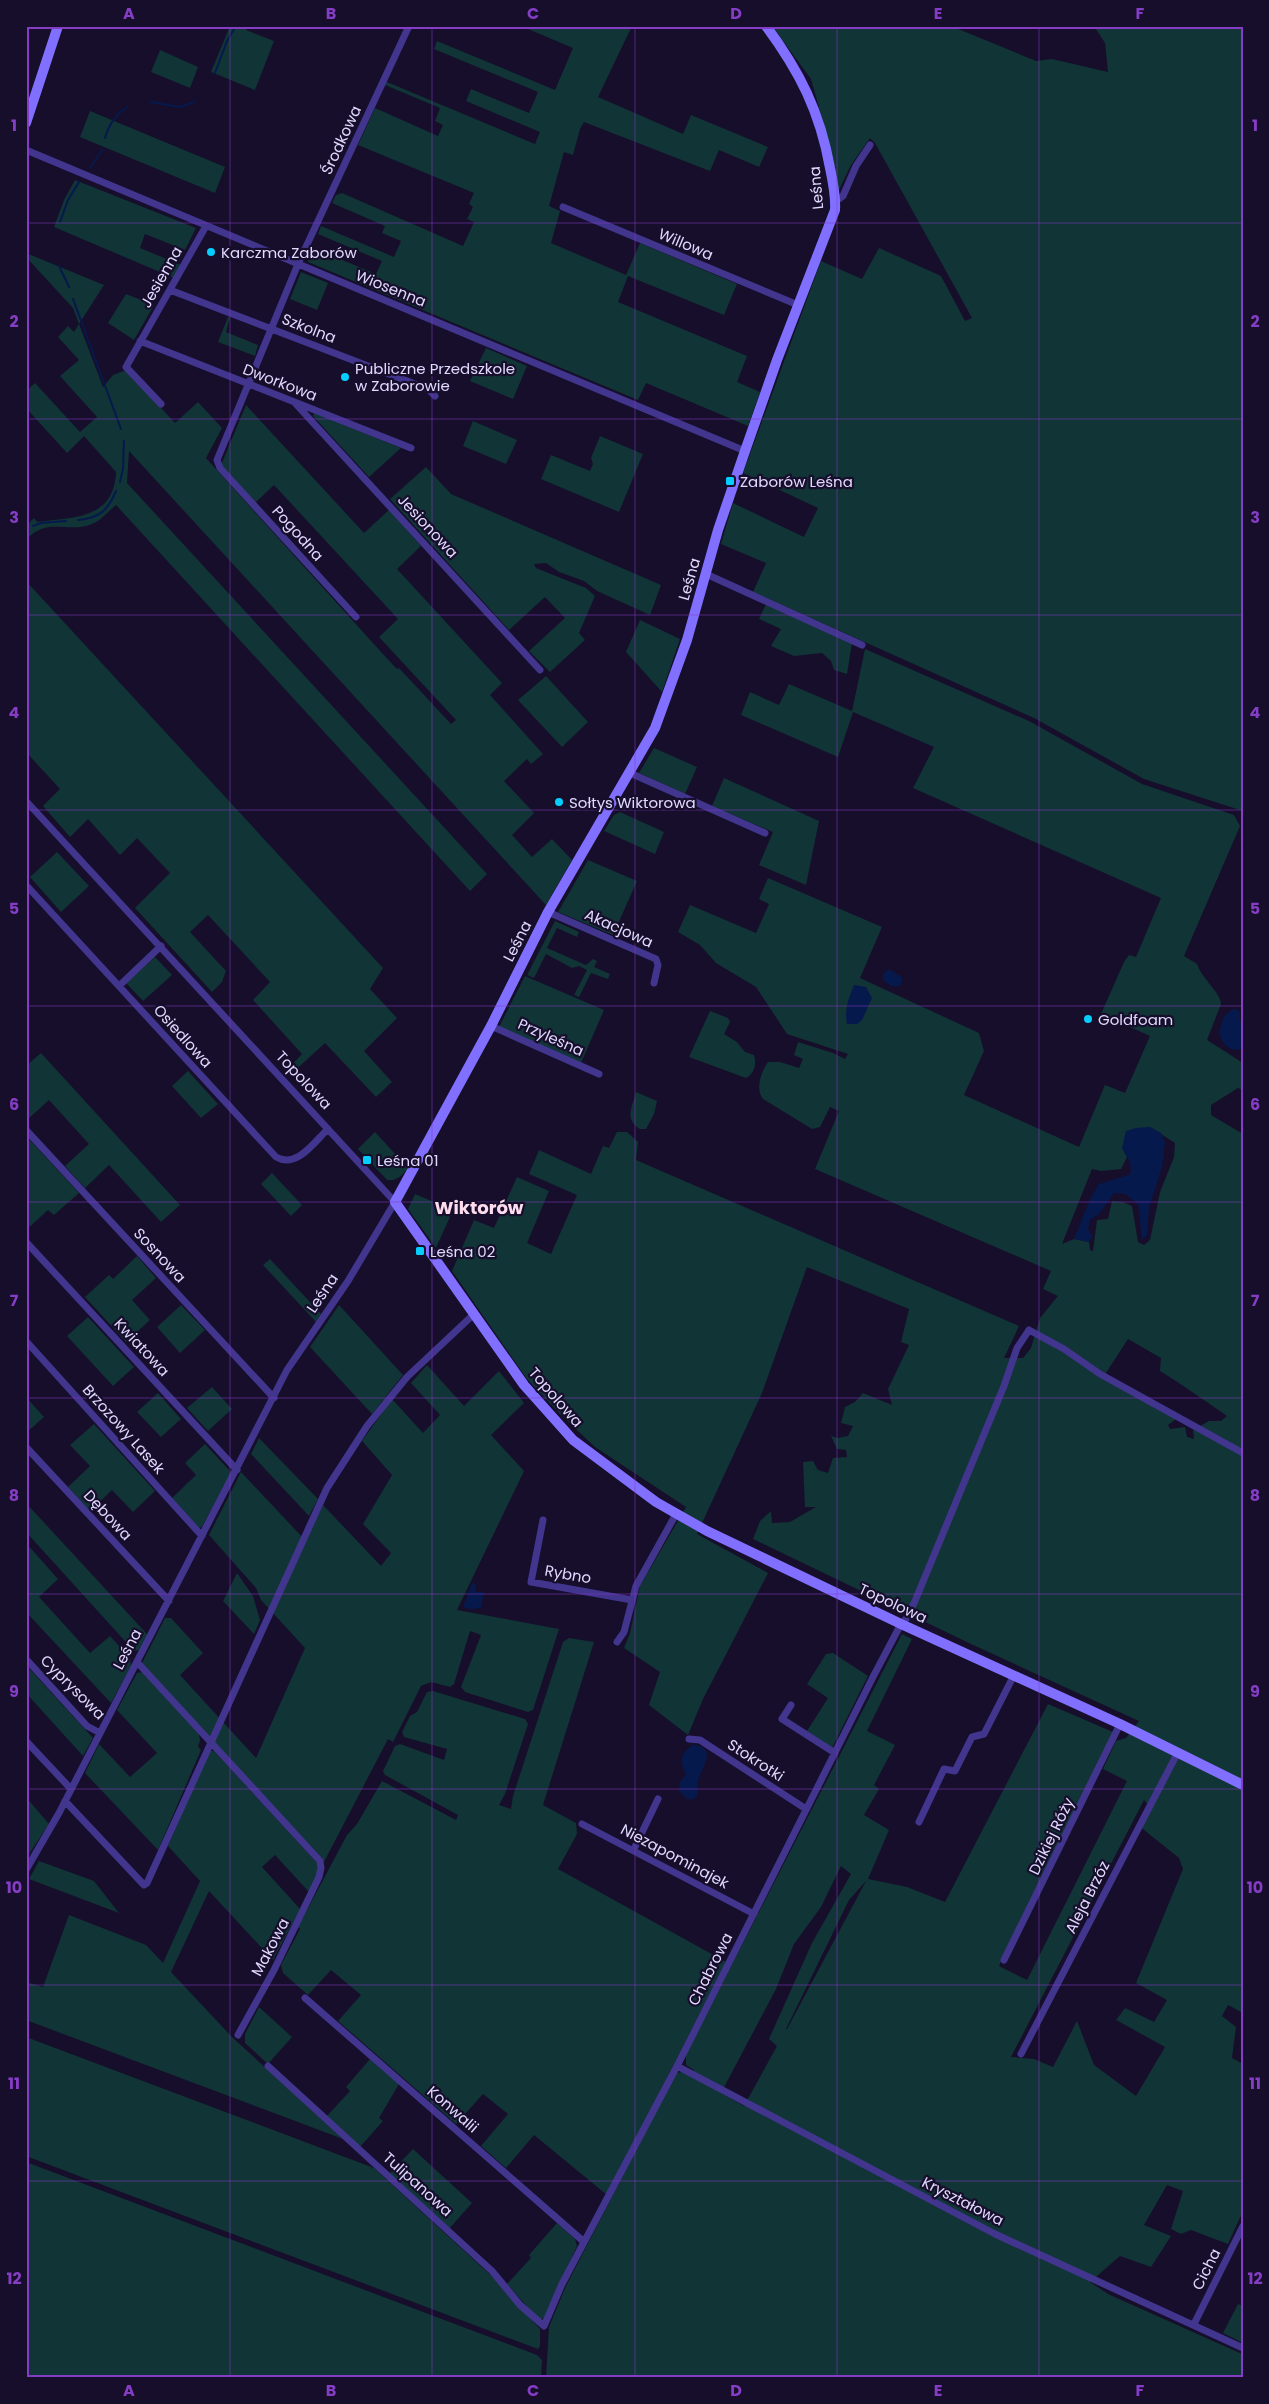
<svg xmlns="http://www.w3.org/2000/svg" width="1269" height="2404" font-family="Poppins,sans-serif">
	<style>
		.green { fill: #113436; fill-rule: evenodd }
		.water { fill: #06194d }
		.lines { fill: none; stroke-linecap: round; stroke-linejoin: round }
		.stream { stroke: #06194d; stroke-width: 2 }
		.street { stroke: #41358e; stroke-width: 7 }
		.secondary { stroke: #8170ff; stroke-width: 10 }
		.grid { fill: none; stroke: #853dc5; stroke-width: 1; stroke-opacity: 0.55 }
		.poi-dot { fill: #05ceff; stroke: #160e2b; stroke-width: 2 }
		.labels { text-anchor: middle; dominant-baseline: central; stroke-width: 4.5; stroke-linejoin: round; paint-order: stroke }
		.street-label { font-size: 15px; fill: #e1d9ff; stroke: #160e2b }
		.poi-label { font-size: 15px; fill: #e1d9ff; stroke: #160e2b; text-anchor: start }
		.quarter-label { font-size: 18px; font-weight: bold; fill: #ffdbee; stroke: #160e2b }
		.neatline { fill: none; stroke: #853dc5; stroke-width: 2 }
		.grid-label { font-size: 16px; text-anchor: middle; font-weight: bold; fill: #853dc5 }
	</style>
	<rect width="100%" height="100%" fill="#160e2b"/>
	<path class="green" d="M230 26H248L246 30 274 41 255 90 211 72Z
		M529 26H632L598 97 683 134 691 115 768 147 759 167 719 150 710 171 584 122 580 129 573 155 564 152 549 206 560 211 551 243 626 275 640 243 737 284 724 315 628 276 618 302 747 356 737 382 760 392 748 426 646 383 638 400 308 262V255L311 247 376 274 382 261 318 234 321 226 394 257 401 241 382 233 385 226 332 203 336 195 342 193 463 246 474 222 467 219 473 207 469 204 474 193 358 145 375 108 438 136 443 125 435 121 440 108 385 85 387 82 535 144 540 132 466 101 471 89 529 113 538 92 434 49 437 41 555 90 573 48 528 29Z
		M772 26H951L1036 61 1052 59 1108 72 1105 43 1094 26H1243V811L1144 779 1034 718 753 592 766 563 721 544 733 503 804 537 818 508 743 473 821 261 862 279 879 248 941 276 965 321 972 318 875 143 870 138 851 165 838 192 826 132 811 79Z
		M160 50 198 67 190 88 151 72Z
		M90 111 225 167 215 193 80 137Z
		M75 180 196 228 185 250 145 234 140 248 181 265 174 278 54 227 64 200Z
		M26 253 104 285 79 324 103 387 113 375 126 370 175 423 198 402 222 428 206 458 382 653 397 669 399 668 451 724 456 720 379 637 398 619 274 485 255 503 221 465 246 405 364 533 389 510 421 546 397 569 502 683 490 695 543 754 531 764 527 759 504 781 534 813 512 835 532 857 552 839 572 860 546 905 129 451 127 483 487 874 470 891 116 505C108 511 101 521 92 524 67 534 47 516 26 540V526L34 518 37 522C73 517 114 520 116 472L84 436 67 453 26 408V391L35 383 80 432 97 417 60 376 79 360 58 337 68 326 74 332 79 324 73 308 26 257Z
		M301 272 328 283 317 310 290 299Z
		M126 294 154 305 134 340 108 323Z
		M228 317H230L226 332 258 345 255 356 218 342Z
		M486 348 527 366 513 399 470 381Z
		M314 413 401 448 369 477 313 416Z
		M473 421 517 440 506 464 463 446Z
		M600 436 643 454 619 512 541 479 551 455 590 471 593 464 591 458Z
		M426 467 451 494 661 585 650 615 597 591 584 581 559 572 546 563 534 564 536 568 586 588 595 596 579 633 585 640 550 672 529 651 565 618 545 597 509 630 390 499Z
		M26 581 383 968 370 989 397 1018 364 1051 392 1082 376 1097 325 1043 289 1076 285 1072 302 1054 253 1000 270 982 208 915 190 932 226 971 222 982 212 992 135 908 170 873 137 838 120 855 88 819 70 837 43 806 60 789 26 752Z
		M766 604 852 643 847 674 834 670 831 661 822 653 794 656 771 646 781 629 759 619Z
		M640 620 680 639 662 692 626 652Z
		M865 649 1029 721 1142 784 1234 815 1240 826 1184 956 1197 964C1202 979 1221 993 1221 1004L1207 1040 1243 1063V1090L1238 1088 1211 1105V1115L1243 1134V2013L1228 2005 1222 2016 1236 2027 1232 2058 1241 2063 1243 2062V2211L1228 2244 1191 2230 1181 2234 1171 2229 1183 2191 1167 2185 1144 2225 1171 2236 1151 2267 1120 2256 1090 2282 1108 2294 1242 2354V2378H546L549 2327 566 2286 676 2073 682 2072 691 2076 694 2070 686 2065V2054L902 1634 912 1639 867 1731 895 1745 874 1785 879 1789 864 1815 889 1830 868 1879 907 1887 945 1902 1048 1704 1113 1732 999 1966 1027 1980 1127 1781 1103 1769 1116 1741 1126 1738 1139 1721 971 1644 753 1539 760 1521 771 1511 772 1523 790 1522 816 1507H805L803 1462 813 1461 818 1470 828 1473 833 1458 847 1457 846 1450 837 1449 831 1436 838 1438 848 1436 853 1426 841 1423 845 1407 855 1402 863 1393 892 1405 888 1389 909 1345 901 1342 909 1309 807 1267 762 1393 697 1534 768 1573 703 1699 688 1735 649 1705 660 1672 624 1648 630 1633 640 1586 686 1507 595 1447 560 1414 527 1379 452 1271 474 1220 494 1228 517 1177 549 1191 527 1243 551 1254 577 1195 529 1174 539 1150 591 1174 603 1146 609 1148 617 1132H627L638 1142 636 1160 1019 1326 1004 1358H1023L1031 1348 1040 1318 1058 1296 1043 1289 1051 1271 815 1169 839 1111 830 1107 820 1127 812 1129 763 1099C755 1089 761 1072 768 1062H780L799 1068 803 1059 794 1055 798 1042 833 1053 845 1059 848 1054 787 1034 756 987 716 963 700 945 678 932 690 905 756 933 769 904 759 899 768 878 882 927 860 978 979 1033 984 1051 964 1095 1079 1147 1105 1085 1125 1093 1150 1036 1101 1014 1124 962 1129 955 1136 957 1161 898 913 788 934 747 853 712 838 757 741 715 750 692 779 705 789 684 852 711ZM1150 1127 1175 1143 1174 1157 1160 1192 1150 1240 1144 1245 1138 1242 1132 1206 1123 1202 1112 1201 1108 1219 1097 1220 1093 1251 1090 1250 1089 1242 1074 1239 1062 1244 1092 1169 1101 1171 1121 1169 1127 1157 1122 1148ZM1128 1339 1161 1358 1160 1371C1183 1385 1205 1401 1227 1416L1221 1421H1209L1193 1430 1194 1439 1187 1437 1185 1427 1170 1429 1168 1425 1176 1419 1121 1387 1102 1379ZM1144 1800 1149 1806 1139 1826 1179 1858 1183 1869 1136 1983 1167 2000 1154 2022 1125 2008 1116 2020 1165 2047 1136 2096 1094 2065 1077 2021 1053 2067 1034 2059 1011 2057ZM841 1866 851 1874 812 1943 769 2039 777 2046 744 2106 721 2093 776 1989 794 1944 821 1907ZM866 1881 787 2029H786L849 1900Z
		M546 676 588 722 562 747 518 700Z
		M654 748 697 767 685 794 639 773Z
		M724 778 819 821 806 885 759 865 773 832 712 806Z
		M620 812 664 832 655 854 604 831 614 815Z
		M57 852 89 886 61 912 30 877Z
		M588 860 637 881 613 935 558 912Z
		M555 921 579 932 577 937 557 928 547 948 586 965 593 959 597 961 594 967 610 974 608 979 591 973 579 997 574 995 587 970 579 966 572 968 546 954 534 978 527 975Z
		M155 957 172 975 143 1001 126 983Z
		M525 976 604 1010 581 1063 499 1027Z
		M710 1011 728 1018 730 1022 724 1034 737 1042 745 1052 754 1055C757 1064 754 1074 746 1078L689 1057Z
		M41 1053 180 1205 161 1222 109 1165 85 1188 65 1166 89 1144 49 1100 26 1121V1080L29 1078 26 1075V1066Z
		M188 1071 218 1104 201 1118 172 1086Z
		M636 1092 657 1101 654 1114 646 1129H640C624 1119 632 1108 636 1092Z
		M375 1132 408 1168C402 1176 397 1181 387 1180L358 1149Z
		M26 1136 79 1193 54 1215 48 1210 26 1230V1189L28 1187 26 1185Z
		M272 1173 302 1205 291 1216 261 1184Z
		M415 1194 453 1210 436 1248 408 1209Z
		M137 1256 156 1278 132 1300 150 1320 126 1342 85 1297 109 1275 113 1279Z
		M270 1259 321 1314 316 1322 263 1265Z
		M181 1305 205 1330 180 1353 157 1327Z
		M339 1305 403 1375 372 1414 310 1347Z
		M88 1317 134 1367 113 1386 67 1336Z
		M427 1365 464 1406 499 1371 524 1403 491 1435 524 1471 457 1610 559 1629 533 1710 528 1712 465 1692 461 1687 481 1635 470 1631 454 1684 450 1687 431 1682 421 1686 393 1742 388 1739 324 1862 142 1663 165 1618H171L203 1653 180 1675 256 1758 305 1648 261 1600 256 1588 209 1535 241 1472 306 1541 323 1505 381 1566 391 1553 363 1524 392 1475 362 1441 392 1399 423 1433 440 1415 411 1383Z
		M212 1387 232 1409 208 1431 187 1408Z
		M158 1393 181 1419 161 1437 137 1412Z
		M26 1397 44 1417 26 1433Z
		M94 1424 155 1491 133 1512 112 1490 90 1511 68 1487 90 1466 70 1445Z
		M259 1438 318 1499 309 1516 251 1454Z
		M205 1444 229 1470 230 1474 202 1527 199 1528 172 1498 196 1475 185 1463Z
		M26 1503 147 1634 139 1650 134 1651 26 1532Z
		M26 1543 58 1579 39 1597 90 1653 110 1636 130 1658 131 1666 111 1703 26 1612Z
		M237 1573 253 1596 260 1620 254 1634 223 1601Z
		M569 1638 594 1642 543 1805 576 1823 577 1834 558 1869 726 1962 607 2195 534 2135 506 2168 481 2146 508 2114 483 2094 456 2124 338 2021 361 1995 331 1970 308 1995 283 1973 281 1965 300 1929 298 1927 347 1835 357 1824 382 1781 456 1820 458 1815 385 1775 383 1771 395 1746 400 1744 444 1760 447 1749 404 1737 402 1732 410 1716 417 1712 427 1692 433 1691 525 1719 528 1724 505 1794 499 1805 511 1809 513 1796 563 1642Z
		M833 1653 868 1676 832 1748 807 1731 828 1698 807 1684 826 1654Z
		M26 1665 93 1738 83 1756 26 1693Z
		M143 1672 199 1734 200 1741 198 1746 201 1750 158 1850 85 1773 99 1744 130 1777 157 1753 117 1710 137 1673Z
		M209 1751H214L318 1864 319 1873 309 1892 275 1855 262 1867 300 1909 273 1960 209 1891 171 1972 232 2037 343 2139 26 2020V1982L43 1987 69 1915 146 1945 163 1963 200 1881 168 1846Z
		M26 1797 49 1824 27 1857 26 1856Z
		M39 1861 94 1881 119 1913 29 1879Z
		M259 2007 292 2037 268 2064 245 2043V2034Z
		M26 2037 374 2168 498 2282 540 2329V2346L538 2349 26 2156Z
		M370 2059 399 2084 379 2118 383 2121 360 2147 326 2117 350 2091 346 2087Z
		M413 2149 472 2203 449 2229 389 2174Z
		M26 2162 537 2355 542 2360 541 2378H26Z
		M557 2223 575 2239 577 2246 544 2318 539 2320 507 2284 531 2258 529 2255Z
		M1238 2304 1243 2306V2343L1223 2333Z"/>
	<path class="water" d="M889 969 903 978 900 986H891L883 980V974Z
		M854 985 866 987 872 998 862 1020 857 1024H847C844 1009 849 998 854 985Z
		M1233 1009 1238 1010 1240 1013V1021L1243 1022V1049C1229 1052 1223 1045 1219 1033L1224 1016Z
		M1150 1127 1161 1133 1165 1143 1162 1167 1149 1208 1147 1236 1142 1239 1138 1204 1125 1194 1114 1193 1099 1214 1090 1220 1088 1229 1092 1237 1089 1242 1074 1239 1090 1199 1099 1184 1129 1175 1131 1171 1130 1162 1122 1148 1126 1131 1136 1128Z
		M472 1583 476 1584 475 1592H484L481 1608 471 1609 463 1607Z
		M692 1745C718 1746 703 1767 698 1780 696 1785 699 1790 697 1796L693 1799H687L679 1791 680 1782 686 1774C679 1761 680 1755 692 1745Z"/>
	<g class="lines">
		<path class="stream" d="M215 73 227 41 236 26
			M151 102 180 107 194 102
			M105 138C109 124 115 116 127 107
			M90 168 102 150
			M60 222 68 200 79 182
			M59 266 69 287
			M73 299 121 429
			M120 482 123 469 124 441
			M78 520C100 518 108 510 116 491
			M33 526 41 523 66 521"/>
		<path class="street" d="M26 150 745 451
			M835 202 843 196 856 166 870 145
			M563 207 798 305
			M170 290 428 389 435 396
			M140 341 411 448
			M294 402 540 670
			M161 404 126 367 206 226
			M706 574 862 645
			M356 617 220 468 217 460 298 264 409 26
			M630 773 765 833
			M26 801 395 1202 348 1281 287 1370 59 1813 26 1870
			M26 885 276 1157C297 1169 314 1142 328 1129
			M548 912 656 959 658 965 654 983
			M119 986 161 946
			M491 1026 599 1074
			M26 1130 274 1398
			M26 1242 237 1470
			M26 1341 202 1536
			M26 1447 169 1601
			M543 1520 531 1582 632 1600
			M617 1642 624 1632 636 1586 676 1514
			M26 1659 87 1726 100 1733
			M137 1662 320 1861 321 1868 319 1877 274 1970 238 2035
			M791 1705 782 1719 835 1753
			M689 1739 700 1740 806 1809
			M26 1741 71 1789
			M65 1801 144 1885 147 1883 327 1488 367 1426 407 1377 474 1314
			M919 1822 944 1769 955 1771 972 1737 984 1734 1014 1675
			M582 1824 754 1914
			M634 1849 658 1799
			M1004 1960 1120 1724
			M305 1998 583 2241
			M1021 2054 1178 1752
			M268 2066 492 2271 520 2305 544 2326 562 2284 677 2066 874 1675 901 1624 906 1619 915 1601 1004 1386 1017 1348 1029 1330 1064 1349 1100 1374 1243 1453
			M677 2066 995 2234 1243 2348
			M1194 2324 1243 2226"/>
		<path class="secondary" d="M766 26C800 72 820 112 830 168 833 182 836 196 835 210L777 360 745 451 718 530 687 640 655 728 548 912 491 1026 395 1202 524 1385 573 1440 656 1502 707 1531 901 1624 1120 1724 1243 1785
			M26 123 58 26"/>
	</g>
	<path class="grid" d="M230 26V2378M432 26V2378M635 26V2378M837 26V2378M1039 26V2378M26 223H1243M26 419H1243M26 615H1243M26 810H1243M26 1006H1243M26 1202H1243M26 1398H1243M26 1594H1243M26 1789H1243M26 1985H1243M26 2181H1243"/>
	<g class="poi-dot">
		<circle cx="211" cy="252" r="5"/>
		<circle cx="345" cy="377" r="5"/>
		<rect x="725" y="476" width="10" height="10" rx="2.5"/>
		<circle cx="559" cy="802" r="5"/>
		<circle cx="1088" cy="1019" r="5"/>
		<rect x="362" y="1155" width="10" height="10" rx="2.5"/>
		<rect x="415" y="1246" width="10" height="10" rx="2.5"/>
	</g>
	<g class="labels">
		<g class="street-label">
			<text transform="translate(341 140) rotate(-65)">Środkowa</text>
			<text transform="translate(816 188) rotate(-95)">Leśna</text>
			<text transform="translate(686 244) rotate(23)">Willowa</text>
			<text transform="translate(161 277) rotate(-60)">Jesienna</text>
			<text transform="translate(391 288) rotate(22)">Wiosenna</text>
			<text transform="translate(309 328) rotate(21)">Szkolna</text>
			<text transform="translate(280 382) rotate(21)">Dworkowa</text>
			<text transform="translate(428 526) rotate(47)">Jesionowa</text>
			<text transform="translate(298 533) rotate(48)">Pogodna</text>
			<text transform="translate(689 579) rotate(-74)">Leśna</text>
			<text transform="translate(619 928) rotate(24)">Akacjowa</text>
			<text transform="translate(517 941) rotate(-63)">Leśna</text>
			<text transform="translate(183 1036) rotate(48)">Osiedlowa</text>
			<text transform="translate(551 1037) rotate(24)">Przyleśna</text>
			<text transform="translate(304 1080) rotate(47)">Topolowa</text>
			<text transform="translate(160 1255) rotate(47)">Sosnowa</text>
			<text transform="translate(322 1293) rotate(-56)">Leśna</text>
			<text transform="translate(142 1347) rotate(47)">Kwiatowa</text>
			<text transform="translate(556 1397) rotate(49)">Topolowa</text>
			<text transform="translate(124 1429) rotate(48)">Brzozowy Lasek</text>
			<text transform="translate(108 1515) rotate(47)">Dębowa</text>
			<text transform="translate(568 1574) rotate(10)">Rybno</text>
			<text transform="translate(893 1603) rotate(25)">Topolowa</text>
			<text transform="translate(127 1649) rotate(-62)">Leśna</text>
			<text transform="translate(73 1687) rotate(45)">Cyprysowa</text>
			<text transform="translate(756 1760) rotate(33)">Stokrotki</text>
			<text transform="translate(1051 1836) rotate(-64)">Dzikiej Róży</text>
			<text transform="translate(675 1856) rotate(28)">Niezapominajek</text>
			<text transform="translate(1087 1897) rotate(-63)">Aleja Brzóz</text>
			<text transform="translate(270 1947) rotate(-62)">Makowa</text>
			<text transform="translate(710 1969) rotate(-63)">Chabrowa</text>
			<text transform="translate(453 2109) rotate(41)">Konwalii</text>
			<text transform="translate(418 2184) rotate(42)">Tulipanowa</text>
			<text transform="translate(963 2201) rotate(27)">Kryształowa</text>
			<text transform="translate(1206 2269) rotate(-63)">Cicha</text>
		</g>
		<g class="poi-label">
			<text x="221" y="252">Karczma Zaborów</text>
			<text x="355" y="368">Publiczne Przedszkole<tspan x="355" dy="17">w Zaborowie</tspan></text>
			<text x="740" y="481">Zaborów Leśna</text>
			<text x="569" y="802">Sołtys Wiktorowa</text>
			<text x="1098" y="1019">Goldfoam</text>
			<text x="377" y="1160">Leśna 01</text>
			<text x="430" y="1251">Leśna 02</text>
		</g>
		<g class="quarter-label">
			<text x="479" y="1207">Wiktorów</text>
		</g>
	</g>
	<rect width="1269" height="2404" fill="none" stroke="#160e2b" stroke-width="55"/>
	<rect x="28" y="28" width="1214" height="2348" class="neatline"/>
	<g class="grid-label">
		<text x="129" y="19">A</text>
		<text x="331" y="19">B</text>
		<text x="533" y="19">C</text>
		<text x="736" y="19">D</text>
		<text x="938" y="19">E</text>
		<text x="1140" y="19">F</text>
		<text x="14" y="131">1</text>
		<text x="1255" y="131">1</text>
		<text x="14" y="327">2</text>
		<text x="1255" y="327">2</text>
		<text x="14" y="523">3</text>
		<text x="1255" y="523">3</text>
		<text x="14" y="718">4</text>
		<text x="1255" y="718">4</text>
		<text x="14" y="914">5</text>
		<text x="1255" y="914">5</text>
		<text x="14" y="1110">6</text>
		<text x="1255" y="1110">6</text>
		<text x="14" y="1306">7</text>
		<text x="1255" y="1306">7</text>
		<text x="14" y="1501">8</text>
		<text x="1255" y="1501">8</text>
		<text x="14" y="1697">9</text>
		<text x="1255" y="1697">9</text>
		<text x="14" y="1893">10</text>
		<text x="1255" y="1893">10</text>
		<text x="14" y="2089">11</text>
		<text x="1255" y="2089">11</text>
		<text x="14" y="2284">12</text>
		<text x="1255" y="2284">12</text>
		<text x="129" y="2396">A</text>
		<text x="331" y="2396">B</text>
		<text x="533" y="2396">C</text>
		<text x="736" y="2396">D</text>
		<text x="938" y="2396">E</text>
		<text x="1140" y="2396">F</text>
	</g>
</svg>
